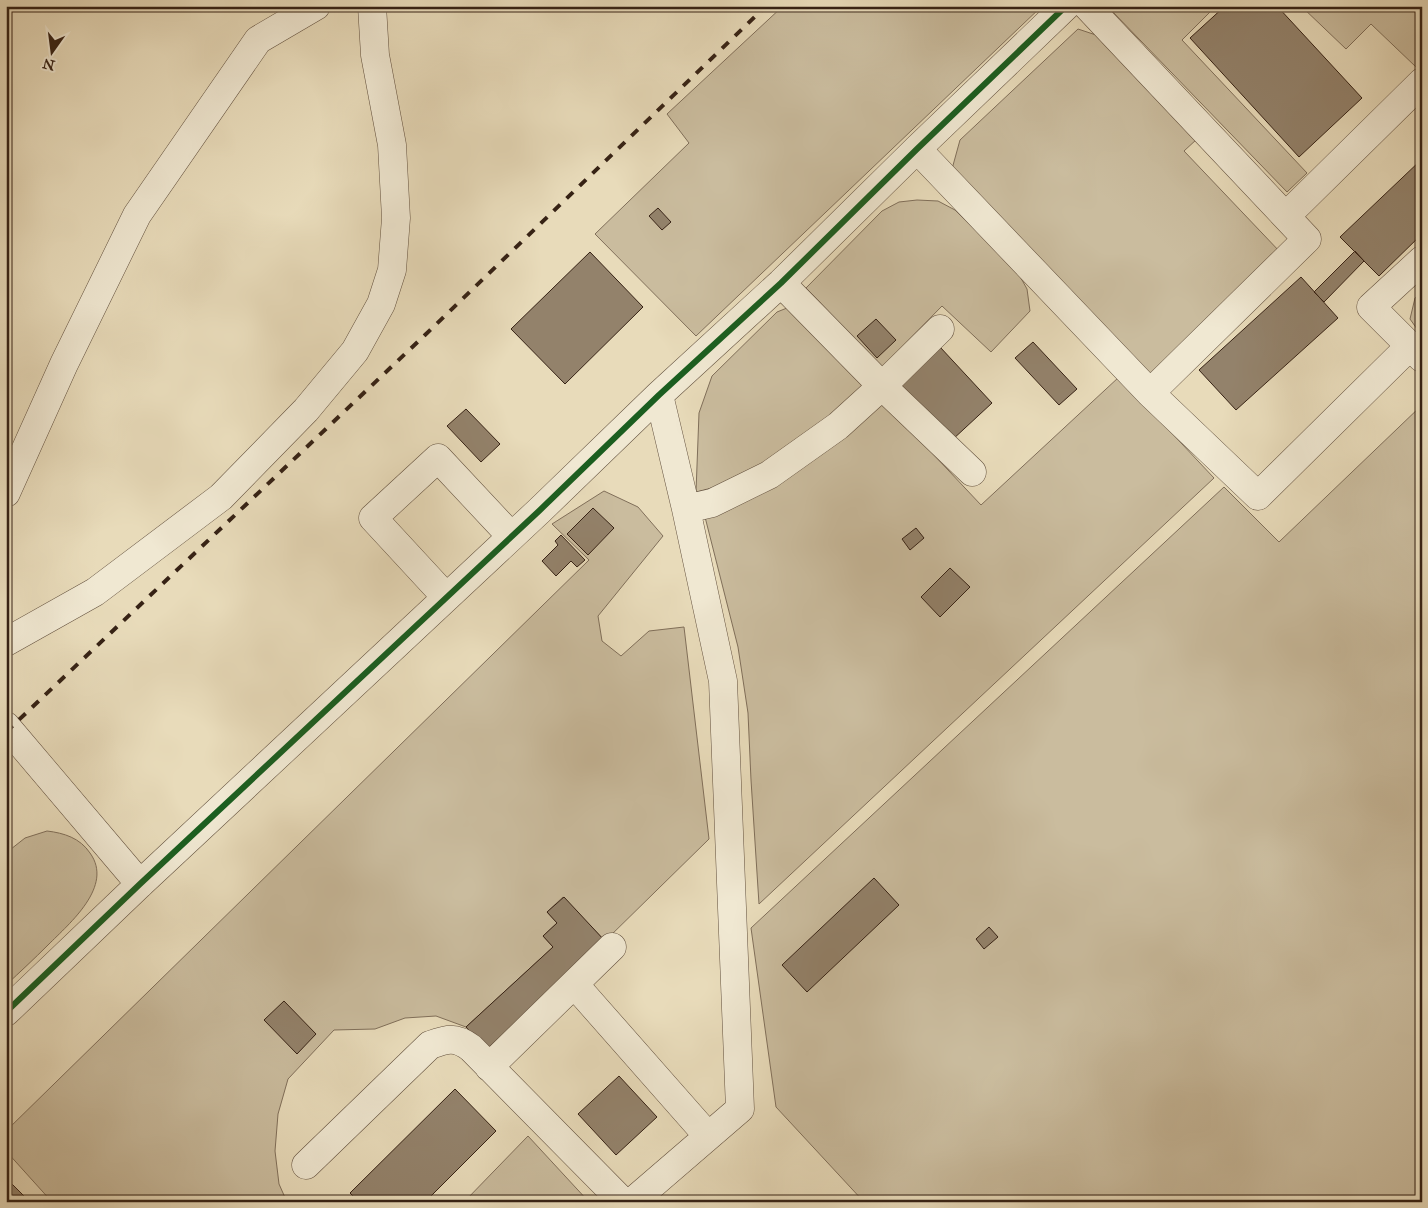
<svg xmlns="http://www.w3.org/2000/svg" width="1428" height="1208" font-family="'IM FELL Great Primer',serif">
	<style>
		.green { fill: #cabc9e; stroke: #806f5a }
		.building { fill: #93826b; stroke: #362215 }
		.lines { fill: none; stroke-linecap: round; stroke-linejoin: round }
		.minor-casing { stroke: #62503e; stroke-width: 29 }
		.minor { stroke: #f0e8d2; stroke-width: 28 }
		.rail { stroke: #362215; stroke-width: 4; stroke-dasharray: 9 9; stroke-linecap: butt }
		.cycleway-casing { stroke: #f0e8d2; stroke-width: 9 }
		.cycleway { stroke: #1b5e20; stroke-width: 6 }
	</style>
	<rect width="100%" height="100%" fill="#e8dbba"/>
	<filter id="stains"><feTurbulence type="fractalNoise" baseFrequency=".004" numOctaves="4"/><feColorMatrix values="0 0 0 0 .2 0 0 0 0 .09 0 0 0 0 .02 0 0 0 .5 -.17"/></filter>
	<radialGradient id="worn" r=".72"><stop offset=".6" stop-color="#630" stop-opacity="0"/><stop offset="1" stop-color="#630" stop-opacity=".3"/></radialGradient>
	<path class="green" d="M783 6H1042L696 336 595 234 689 143 667 114Z
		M1114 6H1216L1182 40 1307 173 1287 192 1111 10Z
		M1301 6H1422V61L1416 67 1371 24 1346 49Z
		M1078 29 1096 35 1197 139 1184 151 1281 253 1152 379 952 169 960 140Z
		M917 200 938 201 955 210 1017 271 1027 289 1030 311 991 352 942 306 882 367 806 288 882 211 899 202Z
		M1422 292V336L1410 319 1415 298Z
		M787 308 867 387 799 444 731 483 696 492 699 413 712 376 777 312Z
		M1119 377 1214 478 759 904 751 780 748 713 738 647 704 513 883 401 981 505Z
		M1422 405V1202H864L776 1107 751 928 1224 487 1279 542Z
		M604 491 638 507 663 536 598 616 602 641 621 656 649 631 684 627 709 839 605 941 563 897 547 912 557 923 543 936 553 947 466 1027 436 1016 405 1018 375 1029 334 1030 288 1079 278 1114 275 1151 279 1184 287 1202H52L6 1151V1131L589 560 552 524Z
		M47 831C64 833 80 838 90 853 114 886 70 923 48 945 34 959 20 972 6 985V853L25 838Z
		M528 1136 589 1202H464Z"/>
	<path class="building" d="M1225 6H1277L1362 98 1299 157 1190 38Z
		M1422 159V234L1379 276 1340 237Z
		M658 208 671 222 662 230 649 216Z
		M1355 251 1364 261 1324 302 1314 292Z
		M590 252 643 307 565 384 511 329Z
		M1301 277 1338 318 1236 410 1199 370Z
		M876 319 896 340 877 358 857 336Z
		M1033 342 1077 389 1059 405 1015 358Z
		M940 347 992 403 951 441 899 385Z
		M466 409 500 444 481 462 447 426Z
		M593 508 614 528 588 555 567 534Z
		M916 528 924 538 910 550 902 539Z
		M561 535 585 560 577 567 571 561 556 576 542 561 558 545 555 541Z
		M950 568 970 587 940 617 921 597Z
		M874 878 899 905 807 992 782 965Z
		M564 897 605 941 486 1050 466 1027 553 947 543 936 557 923 547 912Z
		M989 927 998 937 984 949 976 939Z
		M284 1001 316 1034 297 1054 264 1020Z
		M619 1076 657 1117 616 1155 578 1114Z
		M455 1089 496 1131 425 1202H359L350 1193Z
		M12 1184 30 1202H6V1190Z"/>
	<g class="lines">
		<defs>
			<path id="minor" d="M1087 6 1307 239 1150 393
				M917 149 1150 393 1258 496 1410 346 1422 358
				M1286 216 1422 82
				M781 283 882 386 972 472
				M1410 346 1371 307 1422 260
				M6 493 64 364 137 215 258 40 316 6
				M686 509 712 503 769 475 838 426 882 386 940 329
				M446 597 373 518 438 458 511 536
				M6 642 95 592 221 497 306 410 355 351 381 304 392 270 396 218 392 145 375 55 372 6
				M6 726 140 884
				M575 985 708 1136
				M6 1012 140 884 539 511 659 395 781 283 917 149 1066 6
				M489 1067 612 947
				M306 1165 430 1045C447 1039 455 1036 471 1048L623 1202
				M632 1202 740 1109 723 681 686 509 659 395"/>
		</defs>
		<use href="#minor" class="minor-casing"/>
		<use href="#minor" class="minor"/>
		<path class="rail" d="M6 732 425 335 766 6"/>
		<defs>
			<path id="cycleway" d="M6 1012 140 884 539 511 659 395 781 283 917 149 1066 6"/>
		</defs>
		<use href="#cycleway" class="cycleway-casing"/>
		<use href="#cycleway" class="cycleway"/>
	</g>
	<rect width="1428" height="1208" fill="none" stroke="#e8dbba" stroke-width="25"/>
	<rect x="8" y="8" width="1413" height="1193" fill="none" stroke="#362215" stroke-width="2.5"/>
	<rect x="12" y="12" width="1403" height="1183" fill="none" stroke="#362215"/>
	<g transform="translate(52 52) rotate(194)" stroke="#f0e8d2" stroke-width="4" paint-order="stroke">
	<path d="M0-4L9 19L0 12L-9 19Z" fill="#362215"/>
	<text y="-8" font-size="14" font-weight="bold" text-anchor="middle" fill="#362215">N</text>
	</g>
	<rect width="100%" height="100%" filter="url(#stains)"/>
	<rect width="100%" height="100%" fill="url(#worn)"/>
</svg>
